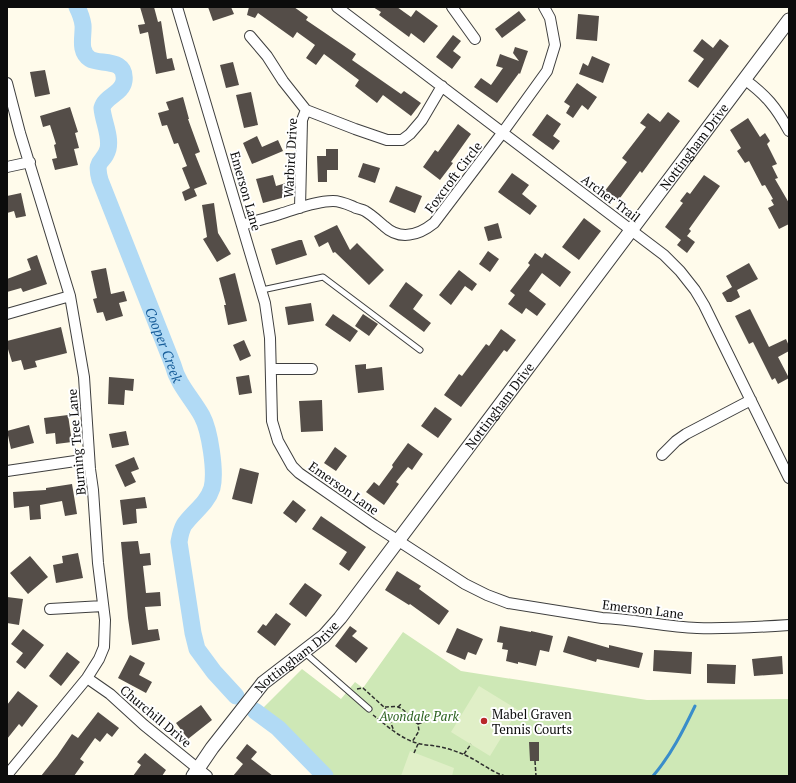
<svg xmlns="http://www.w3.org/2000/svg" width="796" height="783" font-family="'PT Serif',serif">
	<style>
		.green { fill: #cee8b6 }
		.pitch { fill: #e0efc7 }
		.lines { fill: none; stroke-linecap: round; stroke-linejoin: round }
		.stream { stroke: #398dca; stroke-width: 3 }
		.river { stroke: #b1daf5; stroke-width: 17 }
		.building { fill: #544d48 }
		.service-casing { stroke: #3f3f3f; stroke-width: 7 }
		.minor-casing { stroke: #3f3f3f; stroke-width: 12 }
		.tertiary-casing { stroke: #3f3f3f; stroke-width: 15 }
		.path { stroke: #2e2e2e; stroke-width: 1.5; stroke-dasharray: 4 2; stroke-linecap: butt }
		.service { stroke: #fff; stroke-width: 5 }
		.minor { stroke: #fff; stroke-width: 10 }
		.tertiary { stroke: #fff; stroke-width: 13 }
		.poi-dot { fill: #b8272a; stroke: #fff; stroke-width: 1.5 }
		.labels { text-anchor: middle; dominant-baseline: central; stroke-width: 4; stroke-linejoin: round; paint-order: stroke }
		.street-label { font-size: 13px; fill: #0c0c0c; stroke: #fff }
		.poi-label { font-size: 13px; fill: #0c0c0c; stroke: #fff; text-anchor: start }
		.park-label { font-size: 13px; font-style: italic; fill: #2a611e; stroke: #fff }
		.water-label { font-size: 14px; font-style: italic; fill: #185e9a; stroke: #fff }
	</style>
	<rect width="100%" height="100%" fill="#fffbeb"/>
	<path class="green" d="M403 632 461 671 647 700 789 699V776H317L255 716 302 669 341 699 355 682 363 688Z"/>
	<path class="pitch" d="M479 686 518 710 490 756 451 732Z
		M410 751 454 768 452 776H401Z"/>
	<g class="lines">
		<path class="stream" d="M653 776C671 755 683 731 695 706"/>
		<g class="river">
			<path id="s1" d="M77 7C80 13 82 18 83 25 84 36 78 51 90 59 99 65 127 57 124 81 122 94 105 96 102 108 103 121 111 136 108 149 104 164 94 158 100 180L173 365C178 385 192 398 202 416 210 431 216 472 212 488 207 504 193 512 184 525 181 530 180 536 179 542L193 633 197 649 214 672 236 696"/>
			<path d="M255 711 278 728 325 776"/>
		</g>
	</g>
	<path class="building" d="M140 7H154L158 22 161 21 167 59 172 58 175 70 156 74 148 32 140 34 138 25 145 24Z
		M208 7H231L234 14 213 21Z
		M249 7H294L308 17 306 20 356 54 352 60 401 94 404 91 421 103 411 116 383 95 377 103 355 86 359 80 324 54 316 65 306 58 315 45 297 32 293 38 258 13 255 18 247 15Z
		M373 7H397L411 17 416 10 438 26 424 43 411 33 409 37 379 15 381 12Z
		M519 11 526 20 502 38 495 29Z
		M578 14 599 16 597 41 576 39Z
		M453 35 461 41 453 51 461 57 452 69 436 57Z
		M702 39 713 48 720 39 729 46 698 88 688 81 704 59 693 51Z
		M515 47 528 51 520 74 519 73 497 103 474 87 481 78 491 85 503 68 496 66 500 54 519 61 513 53Z
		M592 56 610 64 603 83 579 74 583 63 588 66Z
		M233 62 239 85 226 88 220 65Z
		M45 70 50 94 35 97 30 72Z
		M577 83 597 97 588 110 582 105 573 118 566 113 570 106 564 102Z
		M251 92 258 125 244 128 236 95Z
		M183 97 189 119H188L200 152 195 154 207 184 194 189 197 196 185 201 182 192 190 188 182 168 187 166 178 143 174 144 167 125 162 126 158 113 169 110 166 102Z
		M70 107 78 132 75 133 79 148 74 149 78 165 55 170 52 159 57 158 54 145 56 144 50 125 43 127 40 116Z
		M668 112 680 121 642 173 640 171 617 202 604 192 627 162 622 158 646 127 640 123 648 113 660 122Z
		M547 114 561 124 553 136 560 141 553 150 532 135Z
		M748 118 760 137 765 133 770 141 767 144 777 164 772 166 778 178 775 179 789 203V224L779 229 768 208 774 205 771 200 773 199 765 185 762 186 749 161 745 163 737 151 741 148 730 130Z
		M458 124 471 134 451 162 453 163 440 180 423 167 435 150 438 152Z
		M257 136 262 147 278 140 283 151 252 164 243 143Z
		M326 149H338V170H327V182H318L317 156H326Z
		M363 163 380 168 375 183 358 177Z
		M512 173 529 185 522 194 537 206 530 215 498 192Z
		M273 175 276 186 286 183 289 196 263 203 256 179Z
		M704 175 720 186 689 229 691 231 687 236 695 242 687 253 677 245 681 240 665 227 683 203 680 201 687 192 690 194Z
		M396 186 422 196 415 213 389 202Z
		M21 193 26 216 16 218 14 211 7 213V196Z
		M214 203 218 233 231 254 217 262 203 239 207 237 202 205Z
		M584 218 601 231 579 260 562 247Z
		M498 223 502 238 488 241 484 227Z
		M337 225 350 250 357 243 384 270 369 285 335 252 333 253 328 242 319 247 314 236Z
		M299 240H302L307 255 276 265 271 249Z
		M488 251 499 259 490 272 479 264Z
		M535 253 542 258 545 253 571 272 560 287 542 273 529 291 546 304 537 316 526 308 522 314 508 304 515 295 510 291 530 265 528 263Z
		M37 255 47 284 23 292 21 288 7 292V279L31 270 27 259Z
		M749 263 758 279 737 290 740 297 731 302H727L722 293 732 287 726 276Z
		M106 268 111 294 124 291 127 301 119 303 123 316 106 321 103 312 97 313 93 299 97 298 91 271Z
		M459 270 477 284 472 291 465 286 451 305 439 295Z
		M235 273 247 321 228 325 224 305H226L219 278Z
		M406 282 423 295 413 309 431 323 424 332 389 306Z
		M311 303 314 321 288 325 285 307Z
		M750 309 769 347 786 339 789 346V351L778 357 789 378 778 384 775 378 772 380 753 342 749 344 735 316Z
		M333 314 358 331 350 342 325 325Z
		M363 314 378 324 369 336 355 326Z
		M61 327 67 353 35 361 37 367 24 370 21 360 12 362 7 346V341Z
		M501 329 516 340 507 352 504 350 461 407 444 395 459 374 462 376 486 344 489 346Z
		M244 340 251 356 240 361 233 345Z
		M366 364V369L382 367 384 390 358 393 355 365Z
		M249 375 252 393 239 395 236 377Z
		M109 377 134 379 133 391 125 390 124 405 108 404Z
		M322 400 323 431 301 432 299 401Z
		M435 407 452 419 438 438 421 426Z
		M68 415 72 442 56 444 55 433 46 434 44 418Z
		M29 425 34 443 11 449 7 431Z
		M126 431 129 445 112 448 109 434Z
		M408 443 423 454 412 470 408 467 396 482 399 484 384 505 366 492 374 482 379 486 393 467 392 465Z
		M335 447 347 456 336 471 324 463Z
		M134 457 139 469 131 472 136 482 125 487 115 465Z
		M240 468 259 473 252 504 232 499Z
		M72 484 77 514 65 516 62 501 40 505 41 519 30 520 29 506 14 508 13 492 46 490V488Z
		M145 497 147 508 136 509 137 523 123 525 120 500Z
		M293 500 306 510 296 523 283 513Z
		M321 516 366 547 349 571 339 564 347 552 312 529Z
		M138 541 140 554 150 553 151 565 143 566 146 593 160 592 161 606 145 607 148 630 158 629 160 640 132 645 128 618 121 542Z
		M78 553 83 578 56 583 53 565 63 563 62 556Z
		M30 556 48 577 28 594 10 573Z
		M397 571 421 586 419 589 449 611 439 625 410 604 409 605 385 590Z
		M305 583 322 595 306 617 289 604Z
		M7 597 23 599 19 625 7 623Z
		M276 613 291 624 275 646 257 632 263 624 266 626Z
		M350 626 357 631 352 636 368 648 356 663 335 646Z
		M500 626 531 632V631L553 636 549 652 540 650 536 666 518 662V664L506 661 508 650 502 649 503 643 497 642Z
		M457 628 483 639 476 655 468 652 465 660 446 652Z
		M23 629 44 645 25 669 16 662 23 653 11 644Z
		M568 636 609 648V645L643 653 639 668 597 659 596 662 563 652Z
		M654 650 692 652 691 674 653 671Z
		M67 652 80 662 61 686 49 676Z
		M130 655 145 663 139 675 152 682 146 693 118 678Z
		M782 656 783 674 754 676 752 659Z
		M707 664 736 665 735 684 707 683Z
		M18 691 38 706 22 727 19 724 7 739V705Z
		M201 705 212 720 188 739 176 723Z
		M98 712 119 728 112 737 107 733 100 742 95 738 80 759 84 762 74 776H41L57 756 72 734 78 738Z
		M529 742H539V761H530Z
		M247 744 257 752 251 759 273 776H233L243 764 236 758Z
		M145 753 166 770 162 776H133L141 765 137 762Z"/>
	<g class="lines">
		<defs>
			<path id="service" d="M262 290 323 277 420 350
				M304 652 369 709"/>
			<path id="minor" d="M177 7 265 303 270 338 272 421 278 441 292 466 299 473 374 525 465 584 487 595 508 603 602 618C634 619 665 627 697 628 727 629 759 627 789 625
				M337 7 631 230 664 255 680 271 695 290 704 305 789 478
				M452 7 475 39
				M250 36 267 56 283 81 306 110 355 129 387 140H402L410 134 422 120 442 86
				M744 79C766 95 776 107 789 131
				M7 83 20 133 70 296 84 377 90 469 93 490 98 563 105 620 104 647 99 659 87 678 7 775
				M7 167 30 162
				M300 208 302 120 306 110
				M242 225C255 221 268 218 280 214 297 209 315 201 333 201 341 201 347 204 354 207 357 209 362 209 365 211 372 215 378 221 384 226 400 241 419 235 434 223L503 132 547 71 555 45 550 18 544 7
				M7 314 70 296
				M271 369H312
				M662 455 676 441 686 434 751 400
				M7 471 89 459
				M50 609 103 606
				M87 678 110 694 144 725 207 776"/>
			<g id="tertiary">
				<path id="s2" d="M193 776 212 748 263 683 324 636 340 618 789 20"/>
			</g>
		</defs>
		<use href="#service" class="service-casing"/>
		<use href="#minor" class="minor-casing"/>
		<use href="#tertiary" class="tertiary-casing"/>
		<path class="path" d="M357 689 363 688 385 708 394 731
			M385 707C389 707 395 706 398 707 405 709 411 719 418 724L419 731 412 742
			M398 707 402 703
			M373 715C386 725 401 739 417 743 423 745 429 745 435 746 444 747 456 751 465 755 479 761 491 772 505 776
			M418 724 428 720
			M414 753 418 744
			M464 754 471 744
			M535 761 536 776"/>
		<use href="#service" class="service"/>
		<use href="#minor" class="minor"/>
		<use href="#tertiary" class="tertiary"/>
	</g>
	<circle class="poi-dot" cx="484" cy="721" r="4"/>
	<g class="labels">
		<g class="street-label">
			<text stroke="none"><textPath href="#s2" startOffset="807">Nottingham Drive</textPath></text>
			<text transform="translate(290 158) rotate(-87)">Warbird Drive</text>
			<text transform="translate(453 177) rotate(-53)">Foxcroft Circle</text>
			<text transform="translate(246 191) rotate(74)">Emerson Lane</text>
			<text transform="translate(611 198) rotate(37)">Archer Trail</text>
			<text stroke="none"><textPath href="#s2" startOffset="483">Nottingham Drive</textPath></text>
			<text transform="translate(76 442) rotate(-95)">Burning Tree Lane</text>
			<text transform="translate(344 488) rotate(35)">Emerson Lane</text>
			<text transform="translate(643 609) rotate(7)">Emerson Lane</text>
			<text stroke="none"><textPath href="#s2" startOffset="159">Nottingham Drive</textPath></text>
			<text transform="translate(156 716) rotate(40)">Churchill Drive</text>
		</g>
		<g class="poi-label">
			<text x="492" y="714">Mabel Graven<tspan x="492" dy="15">Tennis Courts</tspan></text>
		</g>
		<g class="park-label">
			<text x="419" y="716">Avondale Park</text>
		</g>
		<g class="water-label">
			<text stroke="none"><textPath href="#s1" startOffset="390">Cooper Creek</textPath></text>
		</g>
	</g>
	<rect width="796" height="783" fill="none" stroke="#0c0c0c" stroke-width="16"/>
</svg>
